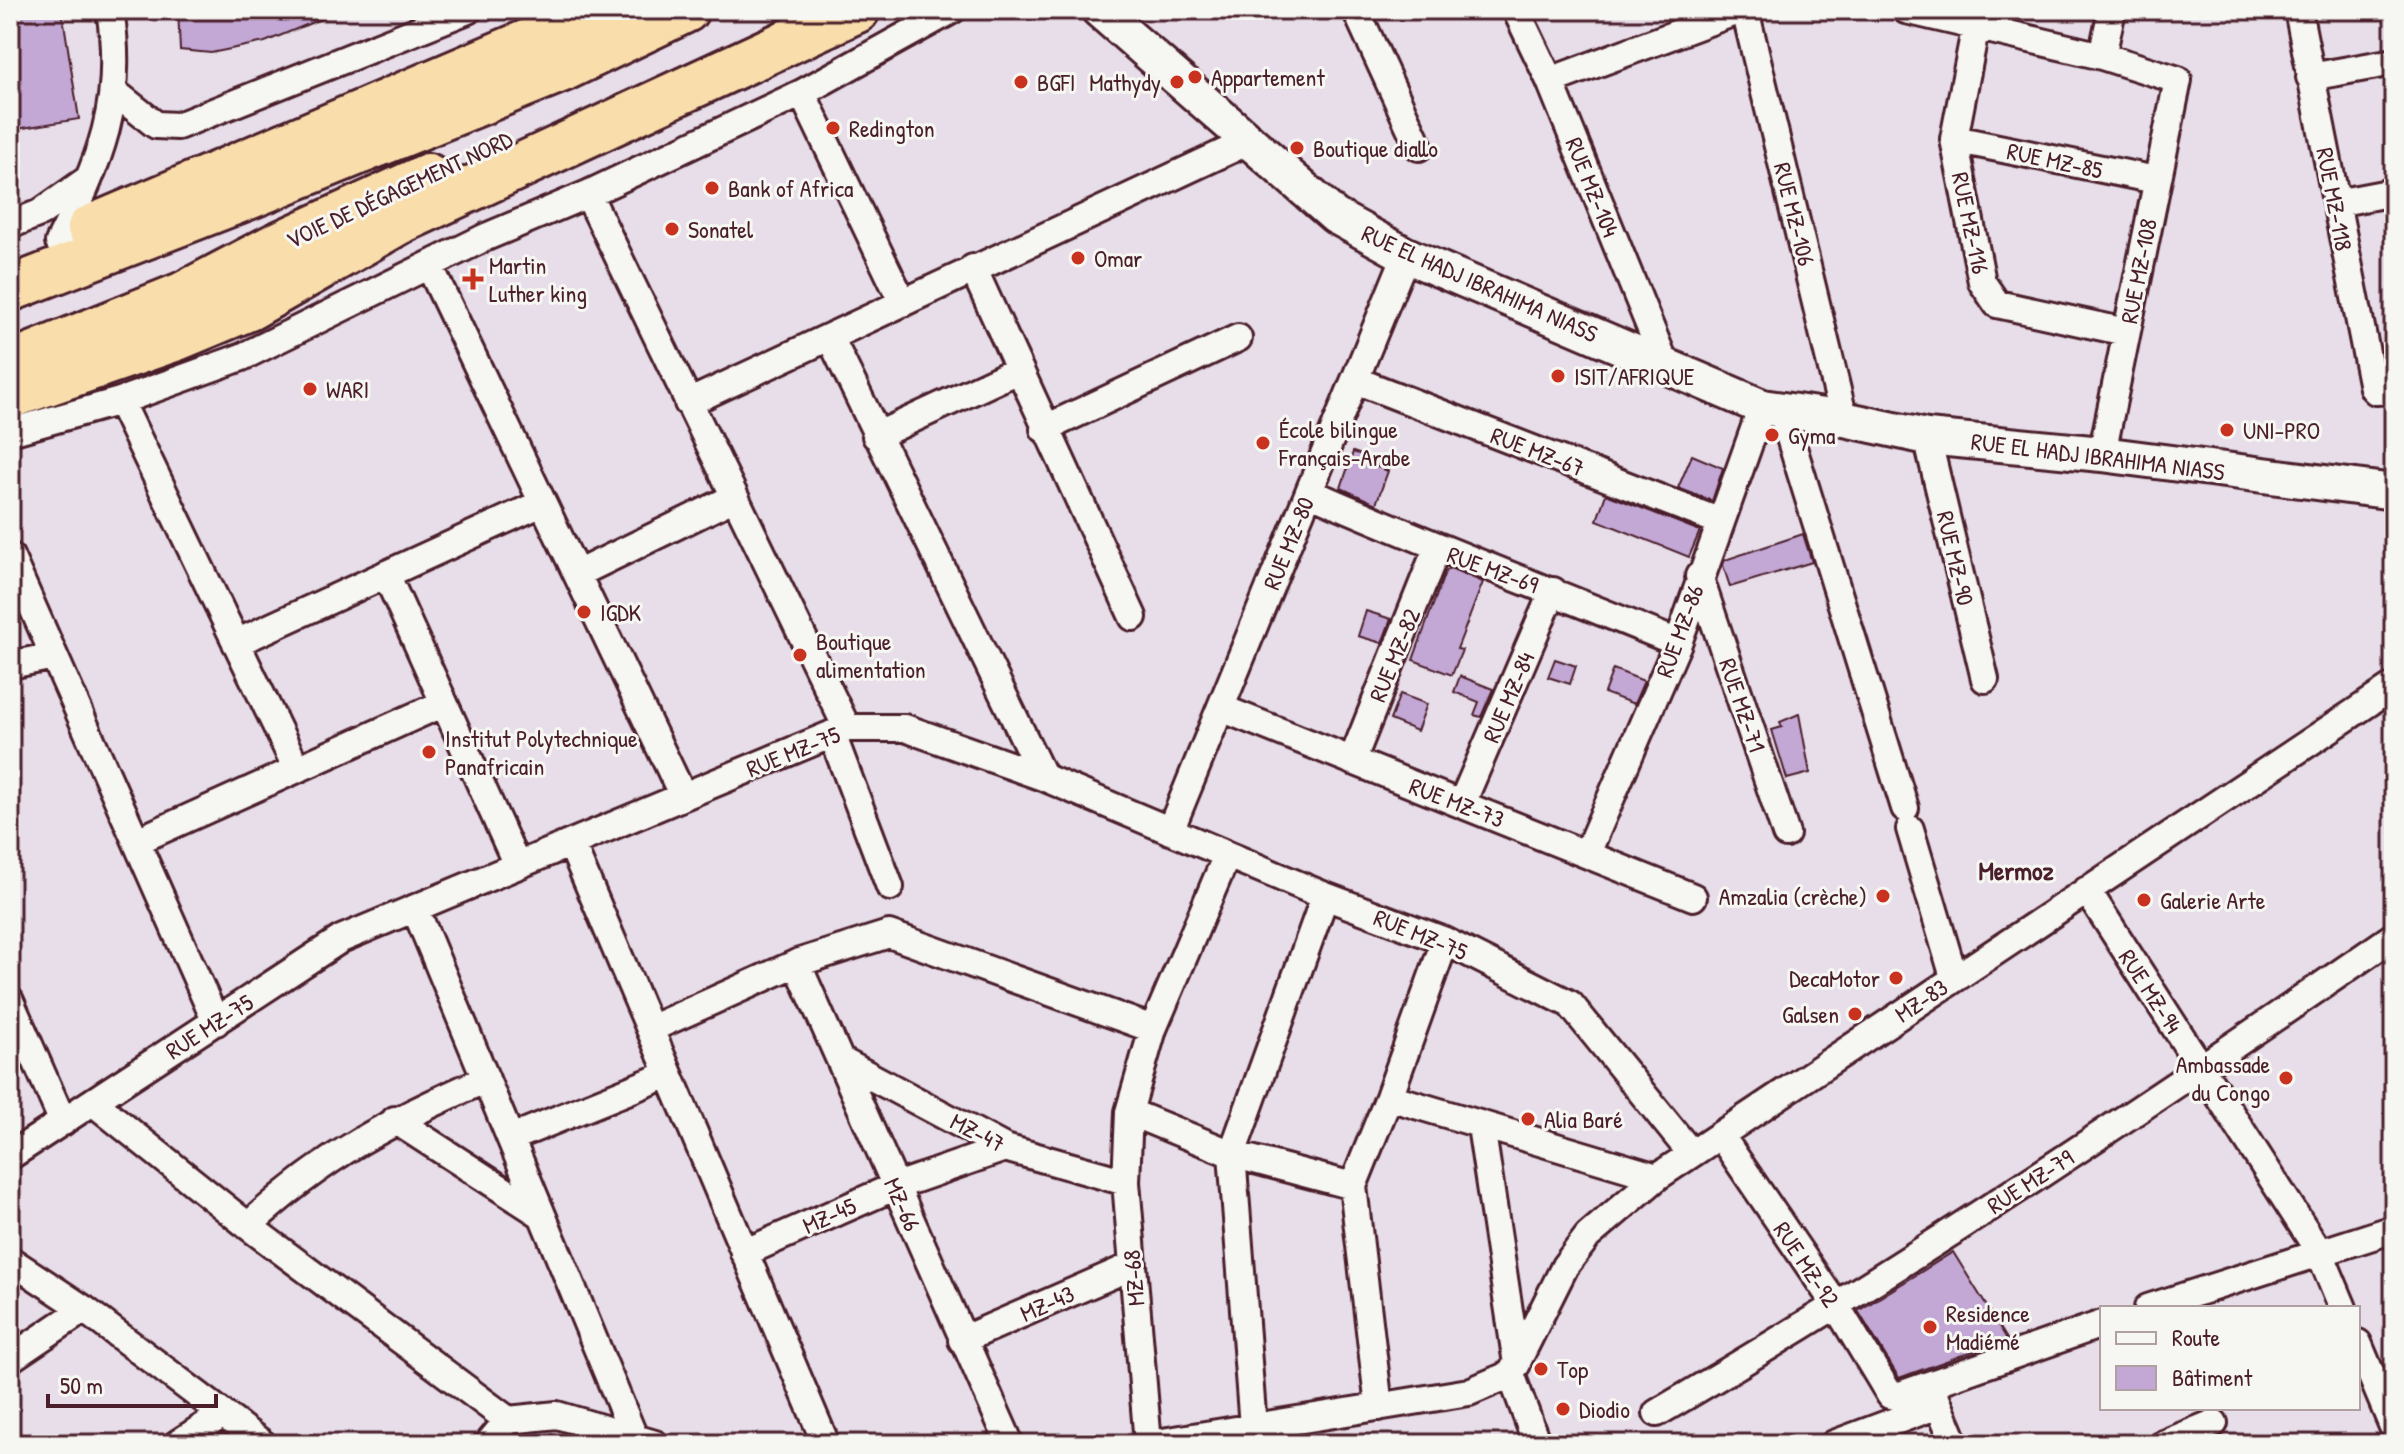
<svg xmlns="http://www.w3.org/2000/svg" width="2404" height="1454" font-family="'Patrick Hand',sans-serif">
	<style>
		.building { fill: #c3a7d5; stroke: #4a1f2b; stroke-width: 2 }
		.lines { fill: none; stroke-linecap: round; stroke-linejoin: round }
		.minor-casing { stroke: #4a1f2b; stroke-width: 32 }
		.tertiary-casing { stroke: #4a1f2b; stroke-width: 40 }
		.trunk-casing { stroke: #4a1f2b; stroke-width: 50 }
		.minor { stroke: #f6f6f2; stroke-width: 26 }
		.tertiary { stroke: #f6f6f2; stroke-width: 34 }
		.trunk { stroke: #f9deab; stroke-width: 44 }
		.poi-dot { fill: #c8321e; stroke: #f6f6f2; stroke-width: 3 }
		.labels { text-anchor: middle; dominant-baseline: central; stroke-width: 6; stroke-linejoin: round; paint-order: stroke }
		.poi-label { font-size: 24px; fill: #4a1f2b; stroke: #f6f6f2; text-anchor: start }
		.street-label { font-size: 24px; fill: #4a1f2b; stroke: #f6f6f2 }
		.neighbourhood-label { font-size: 26px; font-weight: bold; fill: #4a1f2b; stroke: #f6f6f2 }
	</style>
	<rect width="100%" height="100%" fill="#e7dee9"/>
	<filter id="ink" filterUnits="userSpaceOnUse"><feTurbulence type="fractalNoise" baseFrequency=".0125" numOctaves="2"/><feDisplacementMap in="SourceGraphic" scale="16" xChannelSelector="R" yChannelSelector="G"/><feConvolveMatrix kernelMatrix="1 2 1 2 8 2 1 2 1" color-interpolation-filters="sRGB"/></filter>
	<g filter="url(#ink)">
		<path class="building" d="M10 10H62L79 119 10 130Z
			M178 10H340V11L265 42 211 53 180 50Z
			M1353 452 1379 461 1377 467 1388 471 1376 504 1341 488Z
			M1692 455 1723 468 1712 501 1678 488Z
			M1606 494 1700 531 1689 557 1597 520Z
			M1803 534 1812 562 1730 587 1723 565 1725 560Z
			M1450 568 1483 582 1457 649 1462 650 1452 675 1413 660 1445 572Z
			M1366 611 1391 619 1382 643 1358 636Z
			M1555 659 1576 666 1570 684 1548 677Z
			M1613 669 1644 681 1634 704 1604 693Z
			M1460 676 1493 689 1481 717 1474 715 1479 702 1454 692Z
			M1400 694 1427 704 1417 731 1390 720Z
			M1799 714 1810 773 1787 779 1772 730 1782 727 1780 722Z
			M1953 1252 2007 1339 1899 1378 1858 1311Z"/>
		<g class="lines">
			<defs>
				<path id="minor" d="M1356 10 1419 147
					M1516 10 1550 81 1666 366
					M1745 10 1844 419
					M1906 10 2102 56 2178 80 2102 454
					M2298 10 2373 388 2376 391 2394 390
					M1976 25 1954 139 1982 282 1997 304 2126 332
					M2102 56 2112 10
					M2310 77 2394 62
					M1550 81 1740 10
					M113 91 156 125 178 126 468 10
					M802 93 903 303
					M1954 139 2156 180
					M588 194 847 728
					M2336 203 2394 192
					M10 225 40 213 87 180
					M59 242C100 161 125 103 110 10
					M430 267 683 796
					M973 268 1133 617
					M830 337 1043 777
					M1355 380 1721 522
					M120 401 297 769
					M688 403 1247 142
					M1782 412 1905 808
					M1044 429 1238 338
					M10 432 120 401 242 357 486 237 588 194 802 93 952 10
					M876 436 1018 370
					M1927 437 1985 679
					M1309 492C1431 546 1555 592 1678 643
					M10 556 216 1022
					M386 574 517 865
					M577 574 733 498
					M1699 576 1786 834
					M236 643 542 503
					M10 665 54 656
					M1221 708 1693 897
					M832 734 890 887
					M1352 761 1437 548
					M1462 803 1553 591
					M1910 829 1954 977
					M1170 831 1406 255
					M137 841 444 703
					M571 843 826 1444
					M1587 853 1678 643 1762 407
					M2087 890 2320 1253 2343 1308
					M415 908 634 1437
					M797 963 1010 1444
					M10 1001 63 1122
					M650 1029 797 963 889 934 1153 1029
					M840 1060 1005 1148 1126 1182
					M1389 1097 1657 1177
					M93 1102 248 1226 508 1420 557 1415 655 1444
					M1129 1112 1232 1154 1353 1186
					M395 1120 542 1215
					M1481 1126 1517 1364
					M1721 1136 1837 1307 1890 1395H1900L2102 1324
					M511 1138 669 1074
					M10 1156 341 939 847 728H905L1043 777 1325 896 1445 941 1570 1004 1691 1153
					M248 1226C325 1154 391 1121 486 1079
					M744 1253 896 1186 1005 1148
					M10 1260 84 1309 263 1444
					M2148 1308 2394 1229
					M962 1340 1132 1266
					M2358 1343 2394 1429
					M10 1359 84 1309
					M1511 1374 1565 1266 1588 1236 1657 1177 2394 686
					M1511 1374 1537 1444
					M1933 1391 1955 1444
					M1379 1407 1353 1186 1389 1097 1445 941
					M1657 1413C1910 1265 2153 1102 2394 936
					M1253 1427 1232 1154 1325 896
					M177 1444 223 1414
					M488 1444 508 1420
					M1148 1444 1126 1182 1129 1112 1153 1029 1227 855
					M1150 1444 1469 1392 1511 1374
					M1834 1444 1938 1405
					M2163 1444 2214 1423"/>
				<path id="tertiary" d="M1099 10 1335 216 1406 255 1762 407 1844 419 1927 437 2102 454 2394 492"/>
				<path id="trunk" d="M90 228 603 10
					M10 289 248 197 565 68 686 10
					M10 364 182 295 277 245 428 176
					M10 396 177 338 249 308 399 222 857 10"/>
			</defs>
			<use href="#minor" class="minor-casing"/>
			<use href="#tertiary" class="tertiary-casing"/>
			<use href="#trunk" class="trunk-casing"/>
			<use href="#minor" class="minor"/>
			<use href="#tertiary" class="tertiary"/>
			<use href="#trunk" class="trunk"/>
		</g>
	</g>
	<g class="poi-dot">
		<circle cx="1195" cy="77" r="8"/>
		<circle cx="1021" cy="82" r="8"/>
		<circle cx="1177" cy="82" r="8"/>
		<circle cx="833" cy="128" r="8"/>
		<circle cx="1297" cy="148" r="8"/>
		<circle cx="712" cy="188" r="8"/>
		<circle cx="672" cy="229" r="8"/>
		<circle cx="1078" cy="258" r="8"/>
		<path d="M469 267h8v8h8v8h-8v8h-8v-8h-8v-8h8z"/>
		<circle cx="1558" cy="376" r="8"/>
		<circle cx="310" cy="389" r="8"/>
		<circle cx="2227" cy="430" r="8"/>
		<circle cx="1772" cy="435" r="8"/>
		<circle cx="1263" cy="443" r="8"/>
		<circle cx="584" cy="612" r="8"/>
		<circle cx="800" cy="655" r="8"/>
		<circle cx="429" cy="752" r="8"/>
		<circle cx="1883" cy="896" r="8"/>
		<circle cx="2144" cy="900" r="8"/>
		<circle cx="1896" cy="978" r="8"/>
		<circle cx="1855" cy="1014" r="8"/>
		<circle cx="2286" cy="1078" r="8"/>
		<circle cx="1528" cy="1119" r="8"/>
		<circle cx="1930" cy="1327" r="8"/>
		<circle cx="1541" cy="1369" r="8"/>
		<circle cx="1563" cy="1409" r="8"/>
	</g>
	<g class="labels">
		<g class="poi-label">
			<text x="1211" y="77">Appartement</text>
			<text x="1037" y="82">BGFI</text>
			<text x="1161" y="82" text-anchor="end">Mathydy</text>
			<text x="849" y="128">Redington</text>
			<text x="1313" y="148">Boutique diallo</text>
			<text x="728" y="188">Bank of Africa</text>
			<text x="688" y="229">Sonatel</text>
			<text x="1094" y="258">Omar</text>
			<text x="489" y="265">Martin<tspan x="489" dy="28">Luther king</tspan></text>
			<text x="1574" y="376">ISIT/AFRIQUE</text>
			<text x="326" y="389">WARI</text>
			<text x="1279" y="429">École bilingue<tspan x="1279" dy="28">Français-Arabe</tspan></text>
			<text x="2243" y="430">UNI-PRO</text>
			<text x="1788" y="435">Gyma</text>
			<text x="600" y="612">IGDK</text>
			<text x="816" y="641">Boutique<tspan x="816" dy="28">alimentation</tspan></text>
			<text x="445" y="738">Institut Polytechnique<tspan x="445" dy="28">Panafricain</tspan></text>
			<text x="1867" y="896" text-anchor="end">Amzalia (crèche)</text>
			<text x="2160" y="900">Galerie Arte</text>
			<text x="1880" y="978" text-anchor="end">DecaMotor</text>
			<text x="1839" y="1014" text-anchor="end">Galsen</text>
			<text x="2270" y="1064" text-anchor="end">Ambassade<tspan x="2270" dy="28">du Congo</tspan></text>
			<text x="1544" y="1119">Alia Baré</text>
			<text x="1946" y="1313">Residence<tspan x="1946" dy="28">Madiémé</tspan></text>
			<text x="1557" y="1369">Top</text>
			<text x="1579" y="1409">Diodio</text>
		</g>
		<g class="street-label">
			<text transform="translate(2055 160) rotate(12)">RUE MZ-85</text>
			<text transform="translate(1593 187) rotate(68)">RUE MZ-104</text>
			<text transform="translate(399 189) rotate(-25)">VOIE DE DÉGAGEMENT NORD</text>
			<text transform="translate(2335 199) rotate(79)">RUE MZ-118</text>
			<text transform="translate(1795 214) rotate(76)">RUE MZ-106</text>
			<text transform="translate(1971 223) rotate(78)">RUE MZ-116</text>
			<text transform="translate(2138 271) rotate(-79)">RUE MZ-108</text>
			<text transform="translate(1480 283) rotate(24)">RUE EL HADJ IBRAHIMA NIASS</text>
			<text transform="translate(1538 451) rotate(21)">RUE MZ-67</text>
			<text transform="translate(2098 456) rotate(7)">RUE EL HADJ IBRAHIMA NIASS</text>
			<text transform="translate(1288 543) rotate(-68)">RUE MZ-80</text>
			<text transform="translate(1956 558) rotate(77)">RUE MZ-90</text>
			<text transform="translate(1493 569) rotate(20)">RUE MZ-69</text>
			<text transform="translate(1679 631) rotate(-70)">RUE MZ-86</text>
			<text transform="translate(1394 655) rotate(-68)">RUE MZ-82</text>
			<text transform="translate(1508 697) rotate(-67)">RUE MZ-84</text>
			<text transform="translate(1743 705) rotate(71)">RUE MZ-71</text>
			<text transform="translate(793 751) rotate(-22)">RUE MZ-75</text>
			<text transform="translate(1457 802) rotate(21)">RUE MZ-73</text>
			<text transform="translate(1421 934) rotate(22)">RUE MZ-75</text>
			<text transform="translate(2151 991) rotate(57)">RUE MZ-94</text>
			<text transform="translate(1921 1000) rotate(-34)">MZ-83</text>
			<text transform="translate(209 1026) rotate(-33)">RUE MZ-75</text>
			<text transform="translate(978 1132) rotate(27)">MZ-47</text>
			<text transform="translate(2030 1181) rotate(-33)">RUE MZ-79</text>
			<text transform="translate(903 1204) rotate(66)">MZ-66</text>
			<text transform="translate(829 1215) rotate(-24)">MZ-45</text>
			<text transform="translate(1807 1264) rotate(56)">RUE MZ-92</text>
			<text transform="translate(1133 1278) rotate(-95)">MZ-68</text>
			<text transform="translate(1047 1303) rotate(-24)">MZ-43</text>
		</g>
		<g class="neighbourhood-label">
			<text x="2016" y="870">Mermoz</text>
		</g>
	</g>
	<rect width="2404" height="1454" fill="none" stroke="#f6f6f2" stroke-width="40"/>
	<rect x="20" y="20" width="2364" height="1414" fill="none" stroke="#4a1f2b" stroke-width="3" filter="url(#ink)"/>
	<rect x="2100" y="1306" width="260" height="104" fill="#f6f6f2" stroke="#b1a0a2" stroke-width="2"/>
	<rect x="2116" y="1332" width="40" height="12" fill="#f6f6f2" stroke="#b1a0a2" stroke-width="2"/>
	<text x="2172" y="1346" font-size="24" fill="#4a1f2b">Route</text>
	<rect x="2116" y="1366" width="40" height="24" fill="#c3a7d5" stroke="#b1a0a2" stroke-width="2"/>
	<text x="2172" y="1386" font-size="24" fill="#4a1f2b">Bâtiment</text>
	<path d="M48 1394v12h168v-12" fill="none" stroke="#4a1f2b" stroke-width="4"/>
	<text x="60" y="1394" font-size="24" fill="#4a1f2b" stroke="#f6f6f2" stroke-width="6" paint-order="stroke">50 m</text>
</svg>
